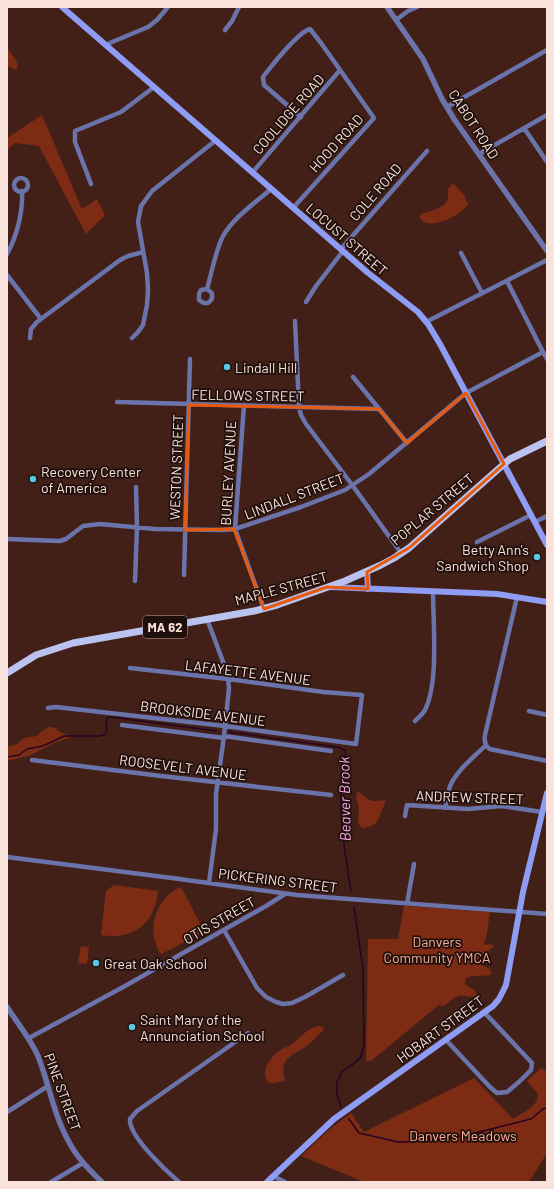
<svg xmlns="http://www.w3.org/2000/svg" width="554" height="1189" font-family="Barlow,sans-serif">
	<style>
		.green { fill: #7e2b14 }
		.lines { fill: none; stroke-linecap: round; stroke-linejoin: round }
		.stream { stroke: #280322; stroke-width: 1.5 }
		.minor { stroke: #6a74ab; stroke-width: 4.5 }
		.tertiary { stroke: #6a74ab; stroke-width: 5.5 }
		.secondary { stroke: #8e9cf4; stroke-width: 6 }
		.primary { stroke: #bac3f0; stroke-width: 7 }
		.marked { fill: none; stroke: #e8590c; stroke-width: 3; stroke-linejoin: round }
		.poi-dot { fill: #58c9e3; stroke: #1e0f0b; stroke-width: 1.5 }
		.labels { text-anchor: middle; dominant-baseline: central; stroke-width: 3.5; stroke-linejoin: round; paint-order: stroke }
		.shield { fill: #1e0f0b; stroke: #b8a39d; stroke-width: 1 }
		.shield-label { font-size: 13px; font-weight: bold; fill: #fae2dc }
		.street-label { font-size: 14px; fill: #fae2dc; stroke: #1e0f0b }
		.poi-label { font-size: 14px; fill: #fae2dc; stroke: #1e0f0b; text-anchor: start }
		.park-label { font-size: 14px; fill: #f8ab96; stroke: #1e0f0b }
		.water-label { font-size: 15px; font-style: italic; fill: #fea9e9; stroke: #1e0f0b }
	</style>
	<rect width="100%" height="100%" fill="#422017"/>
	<path class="green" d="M7 46C10 54 17 58 18 67L16 70 7 66Z
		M42 115 82 209 97 199 105 215 86 234 39 146 15 143 7 150V138Z
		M454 184 464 195 468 204C462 214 439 226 427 223 424 223 422 220 420 218V215C434 208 451 210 448 189L451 185Z
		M49 727H53L60 732 71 737 54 743 31 755 7 761V747L17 744 24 738 37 736 42 731Z
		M358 791C363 795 367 801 375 801 379 801 381 800 385 800 385 805 383 808 381 812 379 822 373 827 363 828L359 825 358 820 359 808 356 797Z
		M114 885 158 891C155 923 134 941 101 935L106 891Z
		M181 887 202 927 201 934 161 954C145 931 155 898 181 887Z
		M404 906 490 912 487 933 484 945 490 944 494 946C489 953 481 952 479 961L481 965 490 969 492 974C483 978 474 973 465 979V984L475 991 477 995C468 1000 465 994 458 996 452 998 448 1004 442 1007L440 1004 371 1061H366L368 939H398Z
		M81 946 89 947 87 964 78 963Z
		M318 1026 323 1027 324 1029C319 1034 314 1040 308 1045 293 1056 278 1057 285 1081L273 1083 268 1082C259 1070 272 1055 282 1049 286 1047 290 1046 293 1043 302 1037 307 1028 318 1026Z
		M541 1068 547 1072V1153L529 1182H364L301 1156 330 1129 351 1113 364 1132 474 1078 513 1119C523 1112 538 1107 538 1094L527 1081Z"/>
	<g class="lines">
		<path class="stream" d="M229 732 337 747 345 750C348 764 341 778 341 792 340 826 346 859 351 891
			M7 757 19 755 27 749 43 746 64 736H99L104 735 107 731 106 721 107 718 111 717 216 731
			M341 1107 337 1095V1082L342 1071 352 1065 361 1057 364 1044 363 969 354 907
			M349 1119 359 1133 398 1142 433 1141 475 1133 531 1119 543 1109 547 1108"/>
		<path class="minor" d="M396 20 408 11 417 7
			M225 30 232 21 239 7
			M105 45 148 27 157 20 168 7
			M447 107 547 50
			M524 128 547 162
			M479 154 547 115
			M252 173 340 70
			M14 185a7 7 0 1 1 14 0a7 7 0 1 1-14 0Z
			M91 184 75 142V131L121 112 154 87
			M293 208 374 118 321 43 310 29C298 32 274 63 266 73L263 77 264 85 301 117
			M341 249 427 151
			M461 253 482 293
			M7 254C17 236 23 212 22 191
			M7 275 41 319
			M207 289 212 293V299L208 303H204L199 300V294L201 290 207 289C212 272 215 252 223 236 234 217 255 203 271 189
			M306 302 316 286 343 251
			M295 321 299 407 301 415 306 424 353 486 401 553
			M426 322 547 260
			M30 338 31 329 37 322 120 260 128 256 143 252
			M132 338 138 332 143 325 147 305 148 290 147 273 138 222 141 206 152 191 215 141
			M543 352 547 359
			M353 377 407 443
			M117 402 379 409
			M244 405 235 529 264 609
			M535 522 547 516
			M7 539 60 541 66 539 83 526 100 524 155 529 222 530 235 529 301 507 345 490 369 474 466 393 543 352 507 281
			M477 542 531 515
			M184 575 190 359
			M135 581 137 528 136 487
			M517 597 485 735C484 741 485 746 490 749L547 761
			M207 619 225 667 228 679 229 688 224 736 216 794V829L209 883
			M48 708 56 707 225 726 356 744 362 695 323 692 228 679 130 668
			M529 711 547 715
			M415 721C418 718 423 714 425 710 439 682 433 623 433 591
			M122 725 224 738
			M224 736 331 751
			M32 760 161 776 331 795
			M445 808C447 801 448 793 450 786 457 770 474 757 486 745
			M405 816 407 805 468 809 502 806 542 812
			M7 857 172 878 297 895 547 914
			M407 904 414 864
			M224 930 257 988 266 997 276 1002 283 1004 292 1003 305 997 343 975
			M29 1038 125 986 266 906 285 894
			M446 1040 490 1087 497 1093 507 1092 520 1081 531 1070 532 1063 484 1012
			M7 1112 48 1086
			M273 1176 285 1182
			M51 1182 83 1163
			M179 1182C166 1171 128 1135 130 1119L137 1111 248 1033"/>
		<path class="tertiary" d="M387 7 423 59 442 99 454 119 547 251
			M7 1007C18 1024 30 1038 38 1056 49 1084 54 1116 69 1142 77 1158 89 1170 102 1182"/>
		<path class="secondary" d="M62 7 367 272 418 312 428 324 440 344 547 545
			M367 572 368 589
			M331 587 475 593 497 594 547 602
			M267 1182 334 1119 493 1006 499 999 506 985 523 892 547 793"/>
		<path class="primary" d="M7 673 36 655 73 643 254 611 277 605 345 581 381 565 394 558 409 548 504 464 510 459 547 441"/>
	</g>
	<path class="marked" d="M466 393 504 464 409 548 367 572 368 589 327 587 264 609 234 529 185 530 189 405 379 409 407 443Z"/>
	<g class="poi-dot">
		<circle cx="227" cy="367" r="4"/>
		<circle cx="33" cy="479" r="4"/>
		<circle cx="537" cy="557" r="4"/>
		<circle cx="96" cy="963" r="4"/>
		<circle cx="132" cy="1027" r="4"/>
	</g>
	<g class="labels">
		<rect class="shield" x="143" y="616" width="44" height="22" rx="3"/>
		<g class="shield-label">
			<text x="165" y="627">MA 62</text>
		</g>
		<g class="street-label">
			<text transform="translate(288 114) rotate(-49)">COOLIDGE ROAD</text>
			<text transform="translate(474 124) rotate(57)">CABOT ROAD</text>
			<text transform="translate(336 143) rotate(-48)">HOOD ROAD</text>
			<text transform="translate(375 192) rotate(-49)">COLE ROAD</text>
			<text transform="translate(347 239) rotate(41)">LOCUST STREET</text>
			<text transform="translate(248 395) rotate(1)">FELLOWS STREET</text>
			<text transform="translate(176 467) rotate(-88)">WESTON STREET</text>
			<text transform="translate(228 473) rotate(-87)">BURLEY AVENUE</text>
			<text transform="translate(294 496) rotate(-21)">LINDALL STREET</text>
			<text transform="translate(432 509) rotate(-40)">POPLAR STREET</text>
			<text transform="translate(281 588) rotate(-15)">MAPLE STREET</text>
			<text transform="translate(248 672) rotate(7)">LAFAYETTE AVENUE</text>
			<text transform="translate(203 713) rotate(7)">BROOKSIDE AVENUE</text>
			<text transform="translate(183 767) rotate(7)">ROOSEVELT AVENUE</text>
			<text transform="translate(470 797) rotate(2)">ANDREW STREET</text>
			<text transform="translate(278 880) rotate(7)">PICKERING STREET</text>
			<text transform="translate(219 920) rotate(-30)">OTIS STREET</text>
			<text transform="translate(440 1029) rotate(-36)">HOBART STREET</text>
			<text transform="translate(63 1092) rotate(70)">PINE STREET</text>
		</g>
		<g class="poi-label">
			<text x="235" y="367">Lindall Hill</text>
			<text x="41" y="471">Recovery Center<tspan x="41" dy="16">of America</tspan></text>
			<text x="529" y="549" text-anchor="end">Betty Ann's<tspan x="529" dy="16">Sandwich Shop</tspan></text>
			<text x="104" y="963">Great Oak School</text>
			<text x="140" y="1019">Saint Mary of the<tspan x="140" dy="16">Annunciation School</tspan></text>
		</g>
		<g class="park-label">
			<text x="437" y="941">Danvers<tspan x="437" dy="16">Community YMCA</tspan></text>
			<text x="463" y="1135">Danvers Meadows</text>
		</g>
		<g class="water-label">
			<text transform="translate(344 799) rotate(-91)">Beaver Brook</text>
		</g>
	</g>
	<rect width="554" height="1189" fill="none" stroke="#fae2dc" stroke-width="16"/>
</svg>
